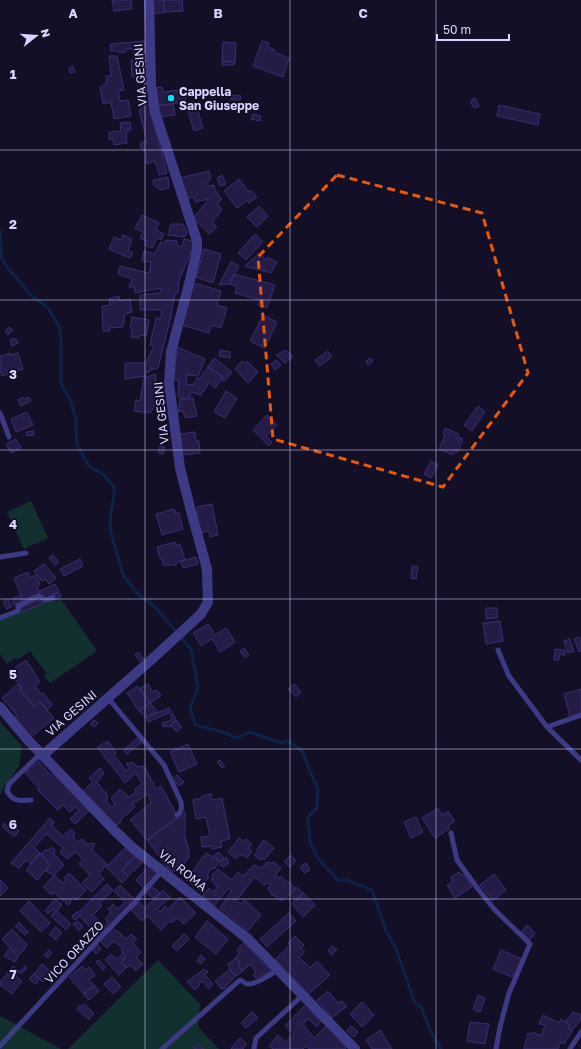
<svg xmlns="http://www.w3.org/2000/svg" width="581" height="1049" font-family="'Golos Text',sans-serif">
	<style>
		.green { fill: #12302f }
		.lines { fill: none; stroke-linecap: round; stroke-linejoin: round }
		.stream { stroke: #0c2248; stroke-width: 3 }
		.building { fill: #241b47; stroke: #3b2d73 }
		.service { stroke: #3d3a85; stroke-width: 5 }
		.tertiary { stroke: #3d3a85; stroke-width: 10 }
		.marked { fill: none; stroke: #e8590c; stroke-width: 3; stroke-dasharray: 8 5; stroke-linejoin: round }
		.grid { fill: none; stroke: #d9d4ff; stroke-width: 1; stroke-opacity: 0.55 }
		.poi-dot { fill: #00e5ff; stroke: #130f26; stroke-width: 1.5 }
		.labels { text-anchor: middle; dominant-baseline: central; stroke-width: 3.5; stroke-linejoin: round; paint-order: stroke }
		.street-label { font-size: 12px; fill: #d9d4ff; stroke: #130f26 }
		.poi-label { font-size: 12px; font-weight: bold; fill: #d9d4ff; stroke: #130f26; text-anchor: start }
		.grid-label { font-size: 13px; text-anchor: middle; font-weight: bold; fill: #d9d4ff; stroke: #130f26; stroke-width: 3.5; stroke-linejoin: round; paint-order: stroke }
	</style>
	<rect width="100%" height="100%" fill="#130f26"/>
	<path class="green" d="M31 501 48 538 24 549 7 512Z
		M55 599 56 601 61 600 65 605 97 651 50 683 44 676 47 674 30 651 17 660 15 658 7 664 0 654V620Z
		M0 722 22 746 19 766 0 794Z
		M158 960 200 1004 198 1027 219 1049H68Z
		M0 1016 61 1049H0Z"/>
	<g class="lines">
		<path class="stream" d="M0 230 2 259 8 269 15 276 30 294 48 308 60 328 61 340V384L71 402 76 420 77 445 89 466 104 475 114 487V497L111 512 110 529 123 575 137 593 155 607 191 649 198 688 190 708 195 725 223 732 237 738 250 732 281 743 288 741 303 752 309 769 318 789 317 808 308 817 310 842 319 860 338 880H347L372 890 386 931 396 949 415 1003 421 1007 431 1032 441 1049"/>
	</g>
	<path class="building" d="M112 0H131L132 9 114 11Z
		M152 0H163L165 12 153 14Z
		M163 0H182L183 11 165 12Z
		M144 41 146 76 132 77 131 60 134 59 133 49H126V52L118 53V51H111L110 44Z
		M262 41 269 43 268 47 275 50 274 52 289 58 283 77 253 66Z
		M223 42 236 43 235 62 222 61Z
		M109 56H117L124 90 118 91 120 101 128 100 131 116 114 119 111 102 103 104 100 87 107 83 106 76H111Z
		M222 61 235 62 234 65H222Z
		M73 66 75 72 70 73 69 68Z
		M162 87 163 92 180 90 184 93 186 96 185 101 183 102 157 106 155 88Z
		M232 95 241 96 240 100H231Z
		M475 98 479 106 474 108 470 101Z
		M148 101 167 173 159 175 155 161 146 164V150H143V148H140L141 142 147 141 139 111 141 110 140 102Z
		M173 104 175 115 159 117 157 106Z
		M499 105 540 114 538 125 497 116Z
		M193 106 194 109 197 108 203 128 194 131 187 108Z
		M253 114 261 116 260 121 251 119Z
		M130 122 131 130 126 131 127 143 114 145 113 139 109 140V132L121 131 120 123Z
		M209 171 211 178 207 184 208 186 214 185 215 190 222 199 217 203 222 210 212 222 217 227 209 234 193 218 209 199 195 202 194 197 186 199 180 178Z
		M222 175 226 184 220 186 217 178Z
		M168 177 169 188 160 190 154 185 153 180Z
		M239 179 249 192 251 190 257 197 249 203 247 200 237 208 224 191Z
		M259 206 268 216 257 227 247 217Z
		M142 215 159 223 156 230 164 234 161 240 157 238 152 248 145 245 147 241 140 238 143 232 135 228Z
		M171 224H183L187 232 185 237 168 235Z
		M255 234 263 242 246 260 238 253Z
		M123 235 132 239 128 250 133 253 130 258 109 249 114 237 121 240Z
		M184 239 193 241V247L178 283H179L178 293H175L171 316 158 368 149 370 150 372H146V376L125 379V363H146L154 346 150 345 156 318H161L162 310H140V295L161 293V288L135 293V287H129L132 279 118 274 120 266 149 273 151 262 142 261 144 251 154 254 161 242 164 244 166 240 177 241 176 244 182 247Z
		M204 249 221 254 213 283 196 277Z
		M259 253 266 260 267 257 277 262 271 273 245 266Z
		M231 262 239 266 229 284 219 285Z
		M234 274 275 285 267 308 258 305 260 300 235 293 237 286 229 284Z
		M194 283 221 291 217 305 227 308 221 328 211 325 209 333 182 325Z
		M119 296 120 301 130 299 132 312 125 314 123 327 109 328 110 331H103L102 306 110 305 109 299Z
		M263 315 277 322 265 348 250 341Z
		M132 317 149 320 146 336 140 335 139 338 131 337 132 329 130 328Z
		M9 327 13 330 8 335 5 331Z
		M14 338 15 340 16 339 18 343 12 346 10 340Z
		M177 347 205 359 198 376 187 375 186 384 193 385 197 378 199 379 208 367 223 377 215 388 209 383 201 395 191 392 190 397 180 399 178 396 179 381 174 380Z
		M220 350 230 352V358L219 356Z
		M286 350 293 357 285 363 276 355Z
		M328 351 332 357 319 366 315 360Z
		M10 353 11 355 18 353 23 369 2 376 0 370V356Z
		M214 358 232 372 224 382 221 380 223 377 208 367Z
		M371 358 373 361 368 365 366 361Z
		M276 360 281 365 275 370 271 364Z
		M242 361 245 364 247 361 258 372 248 383 235 369Z
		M156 374 154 395 158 396 157 403 150 413 134 411 136 400 140 401 144 378Z
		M226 391 237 398 225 418 214 412Z
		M23 397 24 399 29 397 31 401 21 406 18 400Z
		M193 398 197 416 185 418 183 411 178 412 180 400Z
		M478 406 485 412 472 431 464 425Z
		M27 412 33 425 16 432 11 419Z
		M267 415 277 425 266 436 272 442 269 446 253 430Z
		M445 428 459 434 457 440 459 441 460 437 463 439 458 452 455 451 453 455 439 449 445 435 443 434Z
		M34 431V435L27 436 26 432Z
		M195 432 196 441H199L200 453 182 455 180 434Z
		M16 439 21 448 11 453 6 444Z
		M160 446 165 447 163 454 158 453Z
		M431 461 438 465 431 478 424 474Z
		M212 504 218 535 210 537 209 531 200 533 196 514 198 513 197 507Z
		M174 509 176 513H179L183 529 162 535 156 514Z
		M175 542 176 545 180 544 185 560 176 563V565H163L162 558H160L157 547Z
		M53 555 59 562 55 565 49 558Z
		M196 557 198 564 183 568 181 561Z
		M80 559 83 566 64 576 60 569Z
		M44 564 56 578 49 584 45 579 42 581 34 571Z
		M412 566 418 567 416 579 411 578Z
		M28 572 30 578 36 575 40 584 37 586 40 593 23 600 14 578Z
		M55 584 59 592 44 599 40 591Z
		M59 592 61 597 56 600 53 594Z
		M21 595 23 601 14 605 12 599Z
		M8 599 12 606 7 609 3 602Z
		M38 600 44 603 22 612 20 608Z
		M486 608H497V618L486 619Z
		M500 621 503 641 486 644 483 623Z
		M208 624 215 635 226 628 235 642 220 652 212 639 201 646 193 633Z
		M579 637 581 642V651L579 652 574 639Z
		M570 639 574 651 568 653 564 641Z
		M244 648 249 655 245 658 240 651Z
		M555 649 565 650V655H559V660H554Z
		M138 652 144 659 140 661 135 655Z
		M26 660 40 682 35 686 41 694 43 693 52 705 47 710 40 702 35 707 20 690 22 688 9 672Z
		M18 684 22 688 20 690 35 707 40 702 54 718 30 738 13 718 17 715 2 698Z
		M148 684 153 692 157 690 161 696 150 703 140 689Z
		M294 684 301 692 296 697 288 689Z
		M138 686 150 703 139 711 127 693Z
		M581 689V713L570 717 564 694Z
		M150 703 158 712 146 717 139 711Z
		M169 708 171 712 148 722 146 717Z
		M173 713 176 720 171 726 163 727 162 723 169 721 172 718 170 715Z
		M94 720 98 723 94 727 90 724Z
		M176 720 182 727 177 732 171 726Z
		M137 738 141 743 127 754 124 750Z
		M108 741 116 753 114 755 126 771 129 768 126 764 133 762 137 767 144 766 156 789 161 786 178 817 147 840 130 820 151 803 148 794 132 804 135 807 120 820 121 822 117 825 103 814 83 792 93 781 89 778 100 768 104 773 97 782 108 796 106 802 112 807 115 804 111 798 120 789 129 797 136 792 135 789 142 784 136 773 125 783 97 747Z
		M188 744 197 764 179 772 170 752Z
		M220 760 225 766 222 768 217 762Z
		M38 761 51 775 53 773 90 810 75 824 70 819 79 810 75 807 70 812 63 805 58 810 37 789 39 788 25 773Z
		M177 775 184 782 179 786 172 779Z
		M211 794 212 800 222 798 230 839 221 841 222 847 212 849V846L202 847 201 837 210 836 206 817 196 819 193 800 202 798V796Z
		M438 808 442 815 448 811 455 821 448 826 449 829 435 838 422 818Z
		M185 812V836L189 851V857L178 871H170L147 840Z
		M416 817 423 832 411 838 404 822Z
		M50 818 54 822 52 826 63 836 70 829 75 833 73 837 78 842 82 839 87 844 92 843 95 844 92 850 107 864 99 874 104 879 92 892 82 883 90 875 79 864 83 859 75 852 68 859 60 853 63 848 46 834 34 848 40 853 31 864 27 860 19 868 11 863Z
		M4 823 9 828 12 825 19 831 14 837 2 826Z
		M239 838 244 842 246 839 252 844 248 848 252 851 247 858 243 855 241 856 239 855 236 859 228 852Z
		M264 840 274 848 264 860 262 858 260 860 254 855 258 851 257 849Z
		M51 847 55 850 54 854 64 865 54 875 45 871 50 865 41 854 46 849 47 851Z
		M126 847 135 856 122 870 128 876 122 883 106 867Z
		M218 852 224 858 221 861 212 857Z
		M40 853 50 865 37 880 26 870Z
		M206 853 221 861 214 869 212 868 207 875 209 877 199 890 186 880Z
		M291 855 296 861 290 867 284 862Z
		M135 856 142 863 128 876 122 870Z
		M226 857 229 863 224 867 220 865Z
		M267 862 271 863 273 862 281 868 275 876 279 878 281 876 288 883 290 882 295 889 282 901 273 895H272L268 889 271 884 268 883 264 885 255 877 236 901 241 904 245 900 261 915 248 931 220 908 232 890 229 888 214 906 202 896 209 888 214 892 217 887 211 880 213 877 212 875 218 869 232 880 238 872 243 876 254 865 261 868Z
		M306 863 310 870 304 873 300 867Z
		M150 865 158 873 144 888 136 880Z
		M459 872 461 875 463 874 472 887 455 898 447 885 453 881 451 877Z
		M69 873 86 890 76 900 73 897 70 901 71 902 68 905 54 892 52 895 43 887 54 875 63 883 66 880 64 878Z
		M494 874 506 890 493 901 480 885Z
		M0 880 8 888 0 896Z
		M107 884 113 890 100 903 102 906 93 915 104 927 108 922 105 919 111 912 108 909 113 904 118 909 125 902 114 891 120 885 135 900 98 937 80 916 75 920 72 916 77 912H79Z
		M151 886 160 893 155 899 145 892Z
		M296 887 303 893 296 901 290 894Z
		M163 890 170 897 157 909 160 912 165 906 168 909 180 897 196 913 184 924 177 918 172 923 170 921 161 930 147 916 142 921 131 910 139 902 145 908Z
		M303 893 315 905 303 917 292 904Z
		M55 899 62 905 57 911 71 924 66 930 51 916 55 911 53 909 48 914 45 911Z
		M29 901 50 923 41 932 20 911Z
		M289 913 296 921 267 947 260 939Z
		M77 921 83 926 79 931 73 924Z
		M207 921 228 939 216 954 195 937Z
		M19 922 28 932 25 935 15 926Z
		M527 925 535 933 530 940 521 932Z
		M56 927 62 933 56 940 49 934Z
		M112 928 117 932 118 931 126 939 131 934 137 939 133 943 141 952 136 957 143 964 136 971 130 965 127 968 121 962 126 956 121 951 123 949 114 941 107 948 100 941Z
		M12 929 27 945 24 948 25 949 18 956 2 939Z
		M184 934 189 939 177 951 172 946Z
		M295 936 304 945 301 948 305 952 299 957 310 968 317 961 330 975 308 995 275 960 290 945 288 943Z
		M244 942 258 958 271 971 256 978 253 975 256 972 250 964 243 971 238 966 240 962 236 958 239 953 237 950Z
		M97 944 101 949 96 954 92 949Z
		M332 946 337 949 332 955 328 951Z
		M10 948 18 956 15 962 4 956Z
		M49 950 52 953 48 958 44 955Z
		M501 950 522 959 516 974H513L512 977 493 969Z
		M123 953 126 956 121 962 126 968 119 975 105 960 111 954 117 959Z
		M201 955 205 959 201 964 197 961Z
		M236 958 240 962 238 966 243 971 236 976 230 969 228 964Z
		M98 960 106 967 103 970 96 962Z
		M42 964 51 972 43 982 34 974Z
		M13 966 19 971 16 975 10 970Z
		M25 966 27 968 21 974 19 972Z
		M82 966 86 970 89 967 95 975 89 980 94 986 84 994 69 977Z
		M204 969 208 972 205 975 213 984 209 989 202 981 199 984 200 985 195 990 187 982Z
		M230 969 236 976 226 986V988L221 989 215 981Z
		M10 970 22 981 12 994 0 985V982Z
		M34 974 39 979 36 984 29 979Z
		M112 977 121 987 113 994 104 984Z
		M94 985 99 991 89 1000 84 995Z
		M328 991 338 1003 342 1001 347 1006 332 1018 317 1000Z
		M478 995 485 998 480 1012 473 1009Z
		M362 1002 374 1015 362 1027 350 1014Z
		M84 1004 94 1013 89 1020 77 1009 80 1005 82 1007Z
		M304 1006 321 1021 317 1027 309 1019 303 1024 314 1038 326 1026 347 1047 345 1049H309L306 1046 303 1049H273L269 1046 278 1035 285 1042 294 1034 285 1026Z
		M252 1012 258 1018 246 1028 241 1023Z
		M573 1012 581 1015V1019L572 1031 568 1028 570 1025 565 1022Z
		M543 1015 559 1023 561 1019 570 1025 568 1028 572 1031 564 1044 561 1042 558 1049H524L528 1033 532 1034 533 1032 541 1036 545 1025 539 1024Z
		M470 1022 489 1024 485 1044 467 1041Z
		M351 1026 358 1032 354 1037 347 1031Z
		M380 1030 392 1049H372L366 1040Z
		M240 1038 247 1044 243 1049H232L231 1048Z
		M199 1044 204 1049H194Z"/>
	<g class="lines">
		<path class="service" d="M0 413 9 437
			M0 557 26 553
			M0 618 18 611V606L39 596 45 600 53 598
			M498 650 509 676 547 727
			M108 698 164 765 181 802C182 808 182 811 177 815
			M581 715 547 727 581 760
			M31 800C20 801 13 802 7 791L9 784 40 754
			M451 833 457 860 478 889 495 910 530 944 509 993 500 1027 496 1049
			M0 1046 99 939 136 901 144 891 162 871
			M162 1049 240 980C243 981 245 984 248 984 256 985 271 974 278 970
			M254 1049 256 1038 303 995
			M570 1049 581 1032"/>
		<path class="tertiary" d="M0 707 26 738 115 831 133 848 248 939 355 1049
			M42 756 151 660 201 614 208 602 207 569 191 511 180 468 169 383 171 352 190 280 197 250V241L155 112 151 84 149 0"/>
	</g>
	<path class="marked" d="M337 175 482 213 528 373 443 487 273 439 258 257Z"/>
	<path class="grid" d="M145 0V1049M290 0V1049M436 0V1049M0 150H581M0 300H581M0 450H581M0 599H581M0 749H581M0 899H581"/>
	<circle class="poi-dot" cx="171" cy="98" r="4"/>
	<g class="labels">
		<g class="street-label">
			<text transform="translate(140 75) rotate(-94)">VIA GESINI</text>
			<text transform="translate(161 413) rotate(-96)">VIA GESINI</text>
			<text transform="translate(71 713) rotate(-41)">VIA GESINI</text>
			<text transform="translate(183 870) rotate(39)">VIA ROMA</text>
			<text transform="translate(74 952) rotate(-47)">VICO ORAZZO</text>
		</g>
		<g class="poi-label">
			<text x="179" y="91">Cappella<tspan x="179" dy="14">San Giuseppe</tspan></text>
		</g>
	</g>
	<g class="grid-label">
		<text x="73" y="18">A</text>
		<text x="218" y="18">B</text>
		<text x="363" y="18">C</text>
		<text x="13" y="79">1</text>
		<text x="13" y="229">2</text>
		<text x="13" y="379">3</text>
		<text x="13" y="529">4</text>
		<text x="13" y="679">5</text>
		<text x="13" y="829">6</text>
		<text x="13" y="979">7</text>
	</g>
	<g transform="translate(36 36) rotate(73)" stroke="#130f26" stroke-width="3" paint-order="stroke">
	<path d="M0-3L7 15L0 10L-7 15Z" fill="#d9d4ff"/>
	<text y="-6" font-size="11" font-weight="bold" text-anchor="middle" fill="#d9d4ff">N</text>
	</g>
	<path d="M437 34v6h72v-6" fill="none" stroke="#d9d4ff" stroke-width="2"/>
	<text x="443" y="34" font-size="12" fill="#d9d4ff" stroke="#130f26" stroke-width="3" paint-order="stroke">50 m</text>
</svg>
